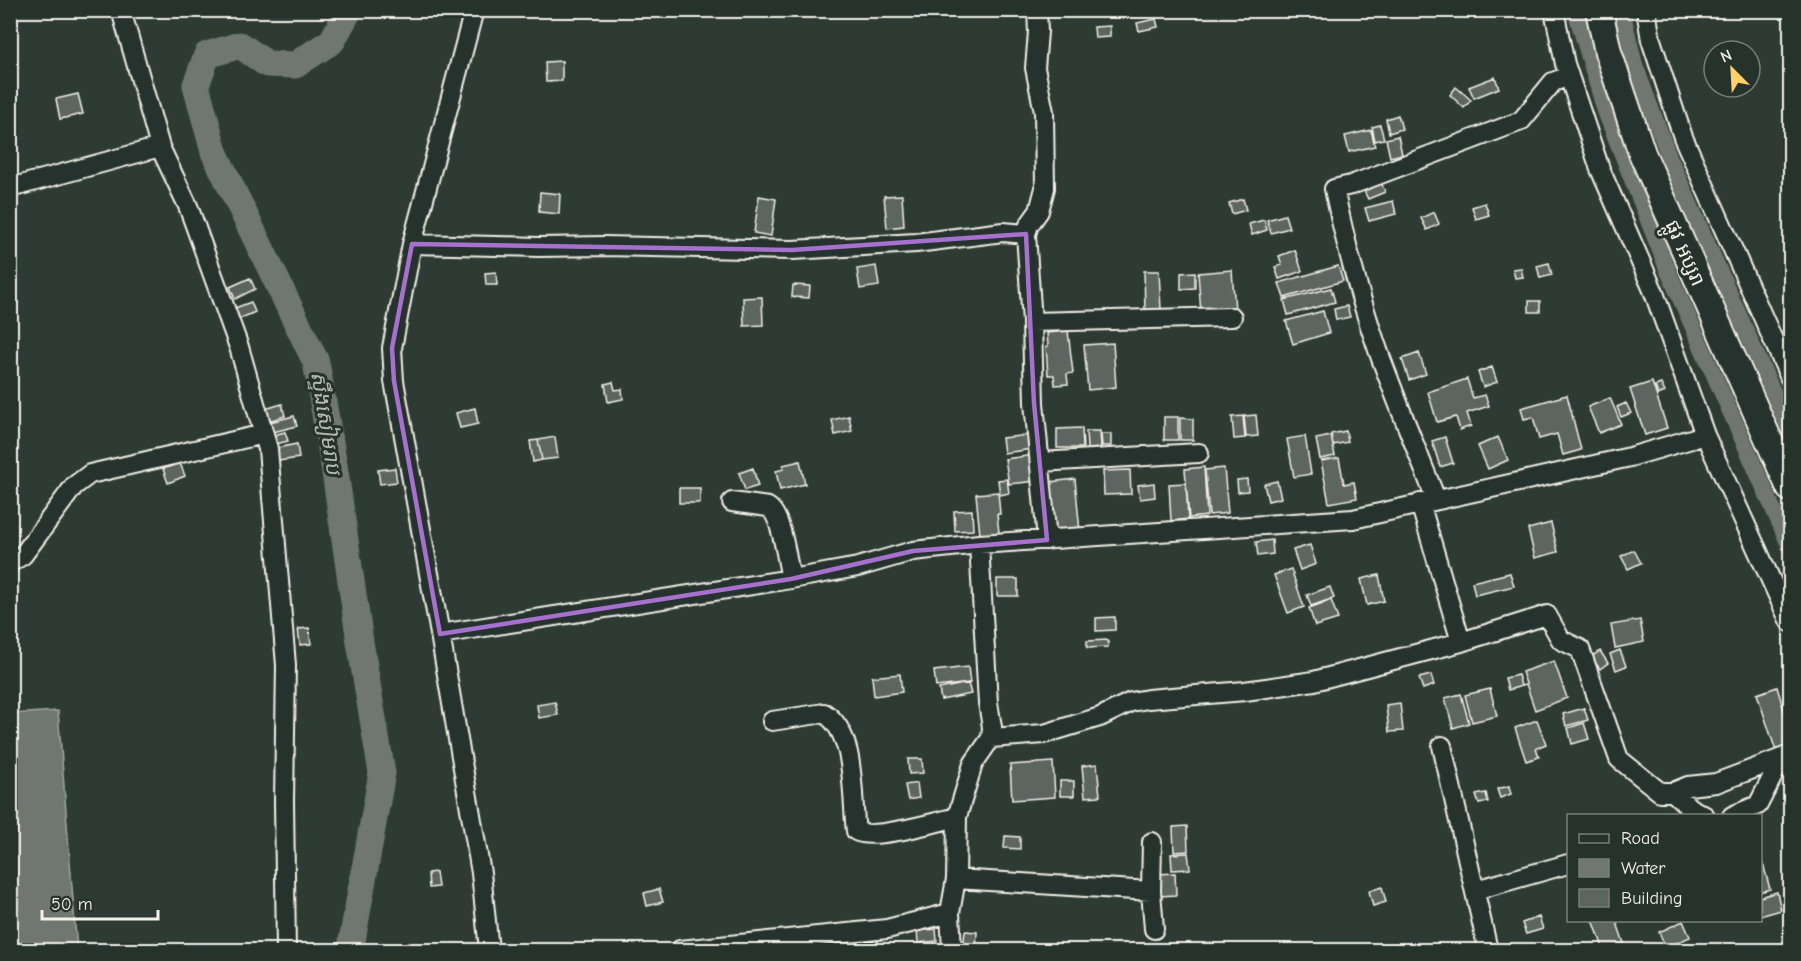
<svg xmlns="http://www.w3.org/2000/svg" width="1801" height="961" font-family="'Comic Neue','Noto Sans Khmer',sans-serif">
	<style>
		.water { fill: #6f7770; stroke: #a4a8a0; stroke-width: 1.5 }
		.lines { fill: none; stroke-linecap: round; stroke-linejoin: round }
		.canal { stroke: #6f7770; stroke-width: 16 }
		.river { stroke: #6f7770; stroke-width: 27 }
		.building { fill: #5c655e; stroke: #f4f1e8; stroke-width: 1.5 }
		.street-casing { stroke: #f4f1e8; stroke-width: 22 }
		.secondary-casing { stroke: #f4f1e8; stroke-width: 30 }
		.street { stroke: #26332d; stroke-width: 18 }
		.secondary { stroke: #26332d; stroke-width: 26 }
		.marked { fill: none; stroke: #a571cd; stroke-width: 4.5; stroke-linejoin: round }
		.labels { text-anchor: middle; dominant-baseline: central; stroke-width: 6; stroke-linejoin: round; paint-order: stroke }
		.street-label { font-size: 20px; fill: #f4f1e8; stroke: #26332d }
		.water-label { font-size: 21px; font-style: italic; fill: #b8bab2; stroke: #26332d }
	</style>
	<rect width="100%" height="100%" fill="#2e3b34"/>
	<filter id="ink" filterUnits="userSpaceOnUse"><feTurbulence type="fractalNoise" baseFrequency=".0167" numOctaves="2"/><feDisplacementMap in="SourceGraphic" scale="12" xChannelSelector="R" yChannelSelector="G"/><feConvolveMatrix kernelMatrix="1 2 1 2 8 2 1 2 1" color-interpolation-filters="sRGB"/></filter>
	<g filter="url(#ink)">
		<path class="water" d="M58 711 77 950H11V714Z"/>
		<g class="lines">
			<path class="canal" d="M1575 10 1605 111 1668 271 1790 547
				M1622 10 1635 65 1670 159 1790 430"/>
			<path class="river" d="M349 10 332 41 295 65 267 64 240 45 207 55 196 85 214 152 316 362 334 465 360 642 382 773 352 941V950"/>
		</g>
		<path class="building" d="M1156 19 1158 27 1139 31 1137 23Z
			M1110 26V37L1095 38 1094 27Z
			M562 61V81L546 82 545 62Z
			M1495 77 1499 88 1474 98 1469 87Z
			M1456 87 1471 100 1464 108 1450 95Z
			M78 94 83 114 60 119 56 99Z
			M1398 115 1402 129 1389 133 1386 119Z
			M1380 125 1384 139 1375 141 1372 127Z
			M1371 130 1375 146 1349 152 1345 136Z
			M1398 136 1402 154 1390 157 1386 139Z
			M1381 182 1385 192 1368 199 1363 189Z
			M540 192 560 194 559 214 539 212Z
			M902 195 904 226 887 228 884 196Z
			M759 196 776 199 771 236 754 233Z
			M1243 199 1246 210 1232 214 1229 203Z
			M1393 201 1396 214 1369 221 1365 208Z
			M1485 203 1489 215 1476 219 1472 207Z
			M1434 212 1439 224 1427 230 1421 218Z
			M1285 215 1289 228 1271 233 1267 220Z
			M1264 220 1267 230 1252 235 1249 224Z
			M1295 250 1302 271 1279 279 1275 267 1282 265 1279 256Z
			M1549 263 1552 275 1540 278 1537 266Z
			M876 266 879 286 860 289 857 269Z
			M1338 266 1343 281 1284 298 1279 283Z
			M1521 268 1523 277 1515 278 1513 269Z
			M1232 270 1235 310 1201 313 1198 273Z
			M1144 271H1159L1161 310 1145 311Z
			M496 272 497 285H486L485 273Z
			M1195 272V288L1181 289V273Z
			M250 278 255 289 235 299 230 287Z
			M793 285 810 286 809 298 792 297Z
			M1331 288 1335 302 1288 315 1284 300Z
			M762 297 763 325 744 326 743 298Z
			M1529 301H1540V312H1529Z
			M251 302 255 312 239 319 235 308Z
			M1347 306 1350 317 1336 320 1334 309Z
			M1323 311 1329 333 1293 344 1286 321Z
			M1068 331 1073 373 1067 374 1068 384 1055 385 1054 375H1048L1046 347 1048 346 1047 333Z
			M1113 343 1116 387 1088 390 1084 345Z
			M1419 353 1426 374 1409 380 1402 359Z
			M1492 367 1497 382 1483 387 1478 372Z
			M1467 379 1473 398 1485 395 1489 406 1467 413 1471 426 1460 430 1456 417 1437 422 1428 392Z
			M613 382 615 390 622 389 623 399 608 402 605 384Z
			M1652 382 1667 428 1645 435 1630 389Z
			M1661 384 1665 392 1658 395 1655 386Z
			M1567 395 1581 450 1563 455 1557 434 1539 439 1533 417 1524 419 1521 408Z
			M1610 398 1621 424 1599 433 1588 407Z
			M1626 403 1631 413 1621 417 1617 407Z
			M282 404 285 416 268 421 265 409Z
			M475 408 478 424 460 428 456 413Z
			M1256 415 1258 436 1246 437 1244 416Z
			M294 416 297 426 269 433 266 423Z
			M849 416 852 431 835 435 832 420Z
			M1243 416 1245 438 1234 439 1232 417Z
			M1164 417H1178V440H1164Z
			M1180 418 1193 419V440H1180Z
			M1082 428 1083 448H1057V429Z
			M1086 431H1100L1101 448 1087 449Z
			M1346 431 1348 442 1333 445 1331 434Z
			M285 432 288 441 272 445 270 436Z
			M1101 434H1111V446H1102Z
			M1030 435 1032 449 1004 453 1002 438Z
			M1305 436 1311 474 1294 477 1287 439Z
			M1331 436 1335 456 1320 459 1316 439Z
			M555 437 558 458 542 460 538 440Z
			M1445 437 1453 463 1440 467 1432 441Z
			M1498 437 1508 460 1488 469 1478 446Z
			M538 440 542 460 533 462 530 441Z
			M297 444 299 458 279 461 277 448Z
			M1034 455 1037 481 1009 484 1005 459Z
			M1339 458 1344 484 1354 482 1357 498 1329 503 1321 461Z
			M800 461 805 484 780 490 776 471 784 469 783 465Z
			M180 463 185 476 168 483 163 469Z
			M1204 467 1207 516 1189 518 1185 469Z
			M395 468 397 482 380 484 378 470Z
			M753 468 758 486 745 490 739 473Z
			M1224 468 1228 513 1209 515 1205 470Z
			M1130 470 1131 494 1104 495 1103 471Z
			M1007 479 1009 493 1000 495 998 480Z
			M1075 479 1080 532 1055 534 1050 482Z
			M1247 479 1248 491 1238 492 1237 480Z
			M1277 481 1281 498 1268 501 1264 484Z
			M1154 483 1155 497 1140 499 1138 485Z
			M1186 483 1188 519 1171 521 1169 484Z
			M679 488H700V503H679Z
			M998 492 1000 514H997L999 533 980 535 976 494Z
			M972 510 973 530 955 531 954 511Z
			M1551 523 1558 552 1535 558 1528 529Z
			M1272 540 1273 554 1258 556 1256 542Z
			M1310 545 1316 564 1300 570 1293 550Z
			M1634 550 1641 563 1628 569 1621 556Z
			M1291 569 1304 607 1288 613 1274 575Z
			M1510 573 1514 586 1475 595 1472 582Z
			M1379 575 1384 601 1367 605 1361 579Z
			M997 579H1018V596H997Z
			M1330 587 1334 598 1311 606 1307 595Z
			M1331 600 1338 619 1315 626 1309 608Z
			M1115 617V630L1096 631V618Z
			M1640 620 1644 642 1615 648 1611 625Z
			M309 628 311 644 300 645 298 629Z
			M1108 640V647L1087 648V641Z
			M1620 650 1626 666 1616 670 1610 654Z
			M1600 651 1608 663 1600 669 1591 657Z
			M1554 661 1567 698 1535 710 1522 672Z
			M968 667 970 683 936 687 934 671Z
			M900 674 902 692 874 696 872 677Z
			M1431 675 1434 685 1423 689 1419 678Z
			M1518 675 1521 686 1525 685 1508 690 1505 678Z
			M968 683 971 694 941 700 939 689Z
			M1777 687 1790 730V749L1777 754 1757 694Z
			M1490 689 1497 716 1472 722 1465 695Z
			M1461 694 1469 723 1453 728 1445 698Z
			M555 702 558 715 539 718 537 705Z
			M1400 703 1403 731 1389 732 1386 705Z
			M1584 708 1588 720 1566 726 1563 714Z
			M1537 720 1546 744 1536 748 1539 757 1526 761 1515 728Z
			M1584 723 1589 739 1572 744 1568 728Z
			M908 759H922L923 773 909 774Z
			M1053 762 1055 797 1012 800 1010 765Z
			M1097 764 1100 796 1085 797 1082 766Z
			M1060 781H1074V796H1060Z
			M917 783 919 798 908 800 905 785Z
			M1509 786 1511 794 1500 798 1497 789Z
			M1486 793 1488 802 1479 804 1476 795Z
			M1187 826 1188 851 1174 852 1173 827Z
			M1005 836 1020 837V849L1004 848Z
			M1188 853 1190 869 1172 870 1171 854Z
			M1762 860 1770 889 1760 892V861Z
			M436 872 438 887 429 888 428 873Z
			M1175 873 1176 895 1159 896 1158 874Z
			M1382 887 1386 902 1373 906 1369 891Z
			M659 889 663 902 647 906 644 893Z
			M1777 892 1781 910 1760 916V897Z
			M1539 917 1543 929 1526 934 1522 923Z
			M1593 920H1616L1625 946 1613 950H1604Z
			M1683 921 1690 937 1666 948 1659 932Z
			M936 929 937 941 918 943 917 931Z
			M965 931 977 932 976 950H963Z
			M877 936 879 949 862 950 860 938Z
			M1148 944H1168V950H1148Z
			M1170 948H1189V950H1170Z"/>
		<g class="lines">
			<defs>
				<path id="street" d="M121 10 160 147 188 206 239 347 268 449 286 665 284 801 286 950
					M474 10 412 244 392 348 394 381 440 634 481 873 489 950
					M1037 10 1038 32 1035 68 1044 112 1045 188 1039 211 1029 225 1026 234 1032 322 1034 403 1047 540
					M1554 10 1565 64 1600 169 1653 290 1705 435 1790 622
					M1646 10 1651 40 1683 137 1790 378
					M10 188 160 147
					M412 244 539 247 604 246 792 250 916 243 1003 232 1026 234
					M1032 322 1232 317
					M1040 462 1199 453
					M1436 499C1417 451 1397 402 1379 353 1360 300 1346 245 1334 189L1351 185 1521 121 1553 82 1569 76
					M732 502 768 507C782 515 787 562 791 579
					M1420 503 1461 642
					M10 563 23 555 74 486 90 474 264 434
					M440 634 791 579 858 567 913 551 979 544 1353 519 1630 457 1705 435
					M772 721 824 713C857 733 851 796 856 831 872 841 936 822 957 817
					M991 738 1044 734 1100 717 1131 702 1148 699 1245 691 1314 681 1461 642 1547 615 1561 640 1580 649 1619 759 1660 792H1673L1688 786 1716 783 1790 755
					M1442 746 1488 950
					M1673 792 1690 808 1705 816
					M1732 816 1758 805 1782 758
					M1152 842 1151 891 1154 929
					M956 879 1151 891
					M1476 890 1568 864
					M680 950 887 929 950 913
					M952 950 950 913 956 879 957 817 973 764 991 738 992 727 988 703 979 544"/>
				<path id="secondary" d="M1599 10 1608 52 1642 153 1790 488"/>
			</defs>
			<use href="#street" class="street-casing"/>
			<use href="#secondary" class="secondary-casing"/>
			<use href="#street" class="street"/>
			<use href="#secondary" class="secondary"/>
		</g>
	</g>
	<path class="marked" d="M1026 234 1034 403 1047 540 913 551 791 579 440 634 394 381 392 348 412 244 792 250Z"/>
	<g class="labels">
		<g class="street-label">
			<text transform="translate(1685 253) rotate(66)">ផ្លូវ អប្សរា</text>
		</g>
		<g class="water-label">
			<text transform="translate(326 423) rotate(81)">ស្ទឹងសៀមរាប</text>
		</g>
	</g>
	<rect width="1801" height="961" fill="none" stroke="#26332d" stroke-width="36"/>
	<rect x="18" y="18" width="1765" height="925" fill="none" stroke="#f4f1e8" stroke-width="2" filter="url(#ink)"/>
	<rect x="1567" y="814" width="195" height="108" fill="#26332d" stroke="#787f78" stroke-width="1.5"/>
	<rect x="1579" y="834" width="30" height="9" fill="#26332d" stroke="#787f78" stroke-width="1.5"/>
	<text x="1621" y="844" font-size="18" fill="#f4f1e8">Road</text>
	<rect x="1579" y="859" width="30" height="18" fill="#6f7770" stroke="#787f78" stroke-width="1.5"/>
	<text x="1621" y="874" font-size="18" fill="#f4f1e8">Water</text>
	<rect x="1579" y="889" width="30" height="18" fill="#5c655e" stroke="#787f78" stroke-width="1.5"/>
	<text x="1621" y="904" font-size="18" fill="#f4f1e8">Building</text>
	<g transform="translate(1732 69) rotate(336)"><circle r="28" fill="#26332d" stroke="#787f78" stroke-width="1.5"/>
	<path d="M0-4.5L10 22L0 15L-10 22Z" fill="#ffd166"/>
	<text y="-9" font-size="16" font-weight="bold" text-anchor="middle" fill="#f4f1e8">N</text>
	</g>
	<path d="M42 910v9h116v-9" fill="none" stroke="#f4f1e8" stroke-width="3"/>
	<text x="51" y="910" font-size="18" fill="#f4f1e8" stroke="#26332d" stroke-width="4.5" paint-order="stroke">50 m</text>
</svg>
